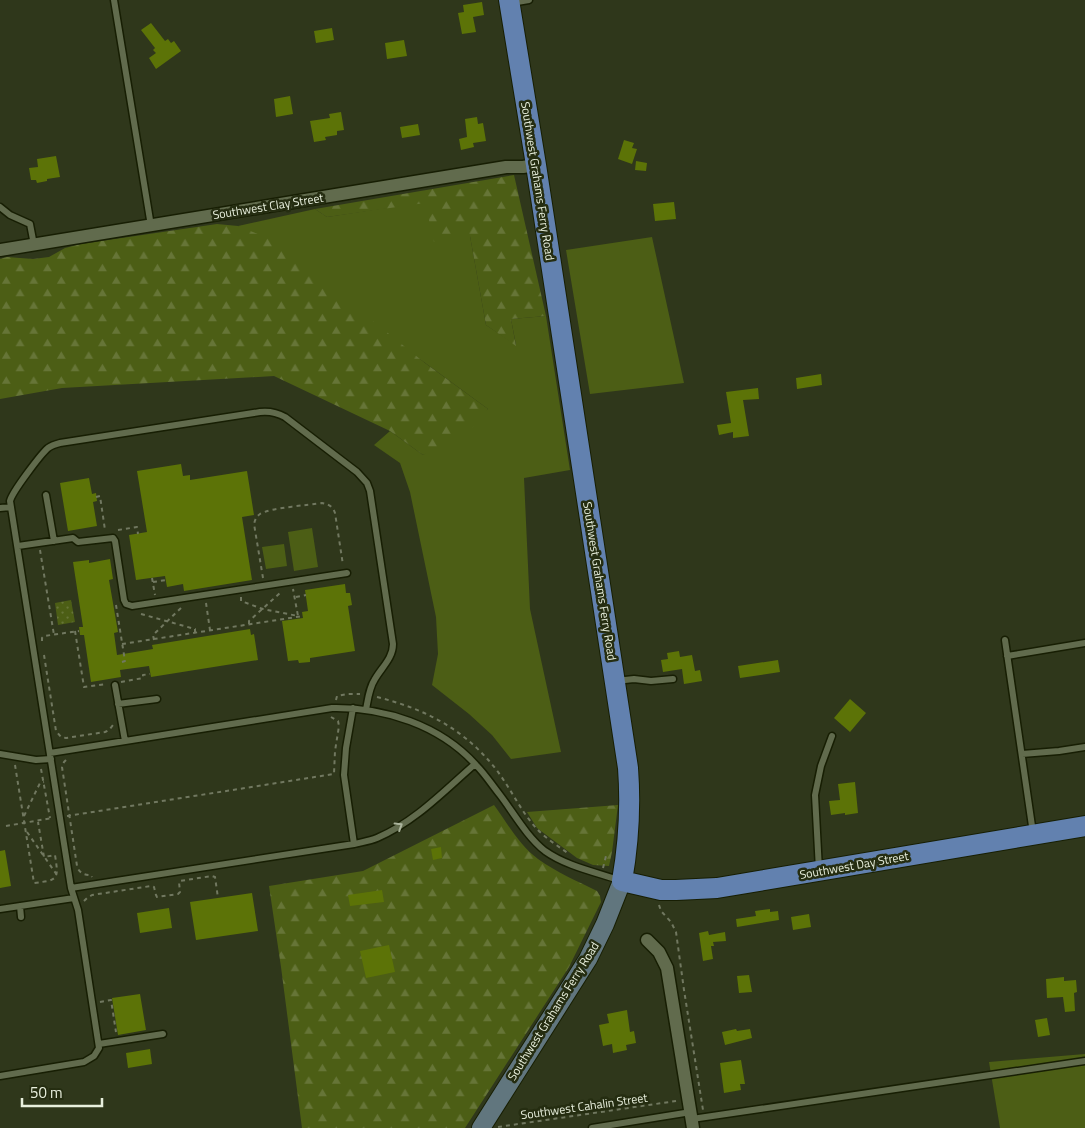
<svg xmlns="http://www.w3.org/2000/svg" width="1085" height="1128" font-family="'Titillium Web',sans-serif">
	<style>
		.green { fill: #4c5e15 }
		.forest { fill: url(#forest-firs) }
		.park { fill: url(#park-dots) }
		.building { fill: #5c7307 }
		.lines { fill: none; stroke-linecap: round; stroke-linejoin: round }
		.service-casing { stroke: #171e03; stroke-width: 9 }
		.minor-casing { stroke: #171e03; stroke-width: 15 }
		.secondary-casing { stroke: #171e03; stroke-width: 20 }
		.primary-casing { stroke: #171e03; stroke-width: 22 }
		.path { stroke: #717860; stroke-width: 2; stroke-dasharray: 4 4; stroke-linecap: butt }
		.service { stroke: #616b4d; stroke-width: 6 }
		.minor { stroke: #616b4d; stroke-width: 12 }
		.secondary { stroke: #61767e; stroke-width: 18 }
		.primary { stroke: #6281af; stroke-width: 20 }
		.oneway { stroke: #abb49c }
		.labels { text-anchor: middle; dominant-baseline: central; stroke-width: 5; stroke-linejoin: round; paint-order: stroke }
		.street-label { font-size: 12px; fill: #e8efdd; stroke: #252d11 }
	</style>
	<defs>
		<pattern id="forest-firs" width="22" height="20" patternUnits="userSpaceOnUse" patternTransform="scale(1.25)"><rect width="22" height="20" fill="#4c5e15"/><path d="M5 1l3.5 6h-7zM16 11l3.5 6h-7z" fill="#667537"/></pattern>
		<pattern id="park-dots" width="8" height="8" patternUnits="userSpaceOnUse" patternTransform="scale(1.25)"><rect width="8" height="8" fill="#4c5e15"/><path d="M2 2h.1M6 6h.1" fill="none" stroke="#667537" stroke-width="1.8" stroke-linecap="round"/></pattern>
	</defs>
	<rect width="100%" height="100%" fill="#2f371b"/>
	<path class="green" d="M425 202 470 236 486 325 516 345 511 319 546 316 570 470 524 478 530 609 561 752 511 759 492 735 469 714 432 685 438 654 436 617 410 492 400 463 374 445 390 431 423 455 488 409 238 226 315 209 327 217Z
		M652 237 684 383 590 394 566 250Z
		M312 528 318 567 294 571 288 532Z
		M284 544 287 566 266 569 262 547Z
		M1085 1054V1128H1000L989 1062Z"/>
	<path class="forest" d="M514 175 546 316 511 319 516 346 486 325 470 236 434 242 425 203 327 217 315 209Z
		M217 224 238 226 273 240 425 363 488 409 465 436 423 455 390 431 274 376 62 388 0 399V259L7 257 33 259 49 257 65 248 81 244Z
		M494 805C507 823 520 846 538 859 556 872 577 881 597 891L600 896 601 902 569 967 465 1128H302L281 967 269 886 363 871Z
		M618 805 612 852 609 866 593 865 577 858 537 828 527 812Z"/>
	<path class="park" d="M71 600 75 622 58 625 55 603Z"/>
	<path class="building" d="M482 2 484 15 473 17 476 32 462 34 458 13 464 12 463 5Z
		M151 23 165 41 168 39 171 43 174 41 181 51 156 69 149 58 156 53 153 50 155 48 141 30Z
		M332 28 334 40 316 43 314 31Z
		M404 40 407 56 387 59 385 43Z
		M290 96 293 114 276 117 274 99Z
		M341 112 344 130 337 131V135L325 137 326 140 314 142 310 121 330 118 329 114Z
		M477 117 478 124 483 123 486 141 473 143 474 147 461 150 459 139 467 137 465 119Z
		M418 124 420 135 402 138 400 127Z
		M624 140 634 143 632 148 637 149 632 164 618 159Z
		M56 156 60 177 47 179V181L37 183 36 180H31L29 168 38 167 37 159Z
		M636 161 647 163 646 171 635 170Z
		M674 202 676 219 655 221 653 204Z
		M821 374 822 385 797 389 796 378Z
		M758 388 759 399 743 400 749 436 733 438V432L719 435 717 425 731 423 726 392Z
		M181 464 183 476 190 475V480L247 471 254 515 242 517 252 580 184 591 183 584 167 587 165 576 136 580 129 535 147 532 137 471Z
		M89 478 92 494 96 493 97 501 93 502 97 526 68 531 60 483Z
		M110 559 113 579 109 580 118 632 114 633 117 655 153 649 152 645 250 629 251 635 254 634 258 660 151 677 149 666 120 670 121 677 91 682 84 635H80L79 627H83L73 562 89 560V563Z
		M345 584 346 593H350L352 605 348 606 355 651 310 658V662L299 663 298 660 288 661 282 621 303 618 302 612 308 611 305 590Z
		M679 651 680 657 692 655 695 671 700 670 702 681 684 684 682 669 663 672 661 660 668 659 667 653Z
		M778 660 780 672 740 678 738 666Z
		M850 699 866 713 850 732 834 718Z
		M855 782 858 813 845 815V813L831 815 829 801 840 800 838 784Z
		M441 847 442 858 433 860 431 849Z
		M5 850 11 886 0 888V851Z
		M382 890 384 902 350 906 348 895Z
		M252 893 258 931 196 940 190 902Z
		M169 908 172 928 140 933 137 913Z
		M770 909V912L778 911 779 920 737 927 736 919 756 916 755 911Z
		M809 914 811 927 793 930 791 917Z
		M708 931 709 935 725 932 726 941 713 942 714 946H711L713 959 703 961 699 933Z
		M389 945 395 972 366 978 360 951Z
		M749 975 752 992 739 993 737 976Z
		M1064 977V981L1076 980 1077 992 1074 993 1075 1011 1065 1012 1063 997 1047 998 1046 979Z
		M140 994 146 1030 118 1035 112 998Z
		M627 1010 630 1032 634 1031 636 1043 626 1045 627 1050 613 1053 612 1044 603 1046 599 1025 609 1023 607 1014Z
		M1047 1018 1050 1035 1038 1037 1035 1020Z
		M736 1029 737 1031 750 1029 752 1038 725 1045 722 1032Z
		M150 1049 152 1064 128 1068 126 1053Z
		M741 1060 745 1084H740L741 1090 724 1093 720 1063Z"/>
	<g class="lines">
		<defs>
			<path id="service" d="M114 0 151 226
				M511 3 529 0
				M0 207 10 215 30 224 34 245
				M46 495 54 541
				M0 508 11 507
				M18 546 73 538 78 542 113 538 115 541 124 600 126 604 132 606 347 573
				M1005 640 1033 833
				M1007 656 1085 643
				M616 681 634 679 651 681 673 679
				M115 685 125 741
				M118 704 157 699
				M353 708 346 748 344 775 354 844
				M50 753 332 708C384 707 440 725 476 765 485 774 492 785 500 795 513 812 527 837 545 851 566 866 595 872 619 880
				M0 754 36 760 51 759
				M1022 754 1059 751 1085 747
				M819 870 815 795 821 766 832 736
				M71 888 354 844C362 842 370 841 377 838 415 822 445 790 475 764
				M20 906 21 917
				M0 909 74 898
				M99 1044 163 1034
				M0 1076 84 1062 94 1056 99 1048 78 910 71 888 10 501C12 492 41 454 48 448 52 445 56 444 60 443L260 412C269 411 276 412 285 417L357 472 367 483 370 491 393 644C393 658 382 667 375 679 369 688 368 699 366 710
				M692 1119 1085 1061
				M592 1128 691 1112"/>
			<path id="minor" d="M0 250 506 167H523L536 165
				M647 940 659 952 667 968 693 1128"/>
			<path id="secondary" d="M481 1128 588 959 605 924 622 881"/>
			<path id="primary" d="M509 0 536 165 628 768C631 808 629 841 622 881L661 890H676L717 888 1085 826"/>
		</defs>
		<use href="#service" class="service-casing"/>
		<use href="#minor" class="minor-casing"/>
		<use href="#secondary" class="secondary-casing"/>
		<use href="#primary" class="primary-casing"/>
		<path class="path" d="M96 497 100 496 105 530
			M118 530 137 527 138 534
			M40 550 54 635
			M152 578 155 595
			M263 578 254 524C255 520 256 517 260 514 269 508 309 505 322 503 329 504 333 507 335 513L343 565
			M153 582 166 580
			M241 597V601L263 609 298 616 293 589
			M296 597 306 595
			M206 603 210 630
			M116 605 125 661 122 662
			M141 614 195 629V633
			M249 624V621L280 593
			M75 631 84 687 106 684
			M154 640 153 635 182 607
			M42 641V638L44 636 79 631
			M122 644 303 616
			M44 655 56 731 61 737 66 738 105 732 109 730 113 725
			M121 682 143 678V675L150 674
			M377 697C425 709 464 729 495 768 510 787 520 810 536 828 545 838 558 846 569 854
			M336 700 337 696 348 694H360
			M66 760 64 762 62 767 77 866C79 873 84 875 91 875L92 877
			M15 765 34 883C58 880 59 880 55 855L44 857 38 822
			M41 769 50 818
			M24 816 40 783 44 782
			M67 816 334 774 335 751 339 726 338 721 331 717
			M6 826 52 818
			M27 832 57 875
			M603 868 606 856
			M84 901 87 898 92 895 151 886 154 887 156 895 157 897 178 894 180 892 179 882 180 881 212 876 215 877 218 898
			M659 905 661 911 671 922 676 932 684 990 703 1110
			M100 1002 111 1000 116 1032
			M498 1127 676 1101"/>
		<use href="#service" class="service"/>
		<use href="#minor" class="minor"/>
		<use href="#secondary" class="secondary"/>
		<use href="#primary" class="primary"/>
	</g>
	<defs><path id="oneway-chevron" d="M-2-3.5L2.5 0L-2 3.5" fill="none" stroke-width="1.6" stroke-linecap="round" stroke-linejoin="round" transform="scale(1.25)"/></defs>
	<use class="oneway" href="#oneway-chevron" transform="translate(399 826) rotate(-32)"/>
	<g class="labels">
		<g class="street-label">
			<text transform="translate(538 181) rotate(81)">Southwest Grahams Ferry Road</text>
			<text transform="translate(268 206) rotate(-9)">Southwest Clay Street</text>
			<text transform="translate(600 581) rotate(81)">Southwest Grahams Ferry Road</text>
			<text transform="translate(854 865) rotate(-10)">Southwest Day Street</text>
			<text transform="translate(553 1011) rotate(-58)">Southwest Grahams Ferry Road</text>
			<text transform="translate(584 1106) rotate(-8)">Southwest Cahalin Street</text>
		</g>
	</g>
	<path d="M22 1098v8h80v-8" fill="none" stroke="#e8efdd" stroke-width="2.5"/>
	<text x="30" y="1098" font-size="15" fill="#e8efdd" stroke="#252d11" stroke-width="4" paint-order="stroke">50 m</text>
</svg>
